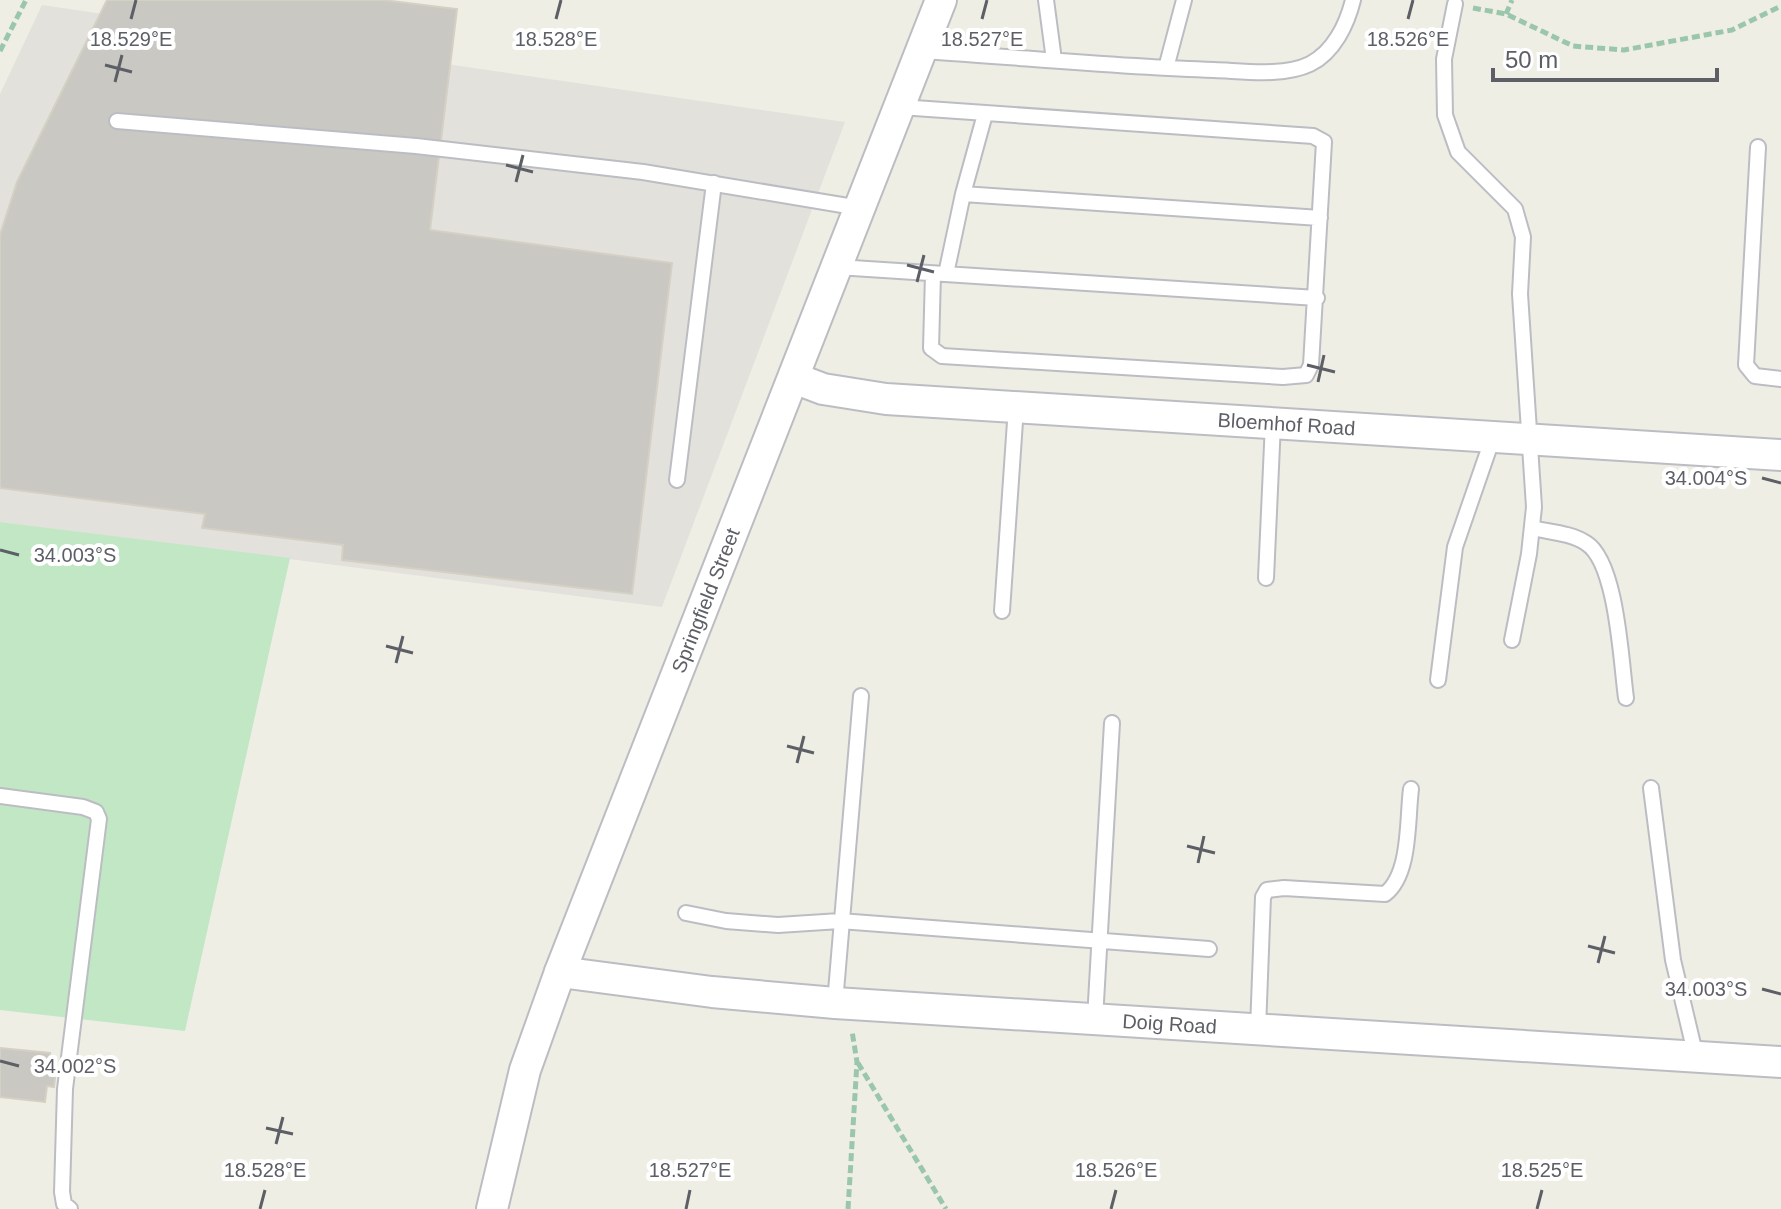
<svg xmlns="http://www.w3.org/2000/svg" width="1781" height="1209" font-family="Arial,sans-serif">
	<style>
		.industrial { fill: #e3e1dc }
		.green { fill: #c1e7c5 }
		.building { fill: #cac8c2; stroke: #d4d0c3; stroke-width: 2 }
		.lines { fill: none; stroke-linecap: round; stroke-linejoin: round }
		.service-casing { stroke: #bcbdc3; stroke-width: 18 }
		.minor-casing { stroke: #bcbdc3; stroke-width: 34 }
		.path { stroke: #9ac7ac; stroke-width: 5; stroke-dasharray: 8 4; stroke-linecap: butt }
		.service { stroke: #fff; stroke-width: 14 }
		.minor { stroke: #fff; stroke-width: 30 }
		.ticks { fill: none; stroke: #5c5f65; stroke-width: 3 }
		.labels { text-anchor: middle; dominant-baseline: central; stroke-width: 8; stroke-linejoin: round; paint-order: stroke }
		.street-label { font-size: 20px; fill: #5c5f65; stroke: #fff }
		.ticks-label { font-size: 20px; text-anchor: middle; fill: #5c5f65; stroke: #fff; stroke-width: 8; stroke-linejoin: round; paint-order: stroke }
	</style>
	<rect width="100%" height="100%" fill="#efeee4"/>
	<path class="industrial" d="M42 5 845 122 662 607 0 522V94Z"/>
	<path class="green" d="M0 522 290 558 185 1031 0 1010Z"/>
	<path class="building" d="M107 0H383L457 9 430 230 672 263 632 594 342 560 343 545 202 528 205 514 0 488V235L17 182Z
		M0 1048 50 1053 48 1069 56 1070 54 1087 47 1086 45 1102 0 1097Z"/>
	<g class="lines">
		<defs>
			<path id="service" d="M1046 0 1054 60
				M1455 4 1444 59 1445 115 1458 152 1515 209 1523 237 1520 294 1534 507 1529 554 1512 640
				M922 51C1019 57 1116 67 1214 70 1243 71 1283 77 1310 64 1334 52 1347 24 1353 0
				M1166 68 1184 0
				M900 107 1313 136 1324 142 1311 365 1306 375 1283 377 942 356 931 348 933 274
				M117 121 416 146 643 172 860 208
				M1758 147 1746 365 1755 376 1781 379
				M963 194 1320 218
				M837 267 1317 298
				M946 274 963 194 985 114
				M677 480 714 183
				M1532 528C1549 532 1571 533 1586 543 1617 562 1621 662 1626 698
				M1266 578 1273 423
				M1002 611 1016 407
				M1438 680 1455 547 1493 437
				M1651 788 1673 960 1696 1057
				M0 796 83 807 96 812 99 819 65 1089 62 1192 64 1204 70 1209
				M686 913 726 921 778 925 840 921 1209 949
				M835 1003 861 696
				M1095 1019 1112 723
				M1258 1029 1263 897 1267 890 1284 888 1385 894C1411 874 1407 819 1411 789"/>
			<g id="minor">
				<path id="s1" d="M794 378 823 389 886 399 1781 455"/>
				<path id="s2" d="M560 972 712 992 835 1003 1781 1062"/>
				<path id="s3" d="M492 1209 525 1070 560 972 941 0"/>
			</g>
		</defs>
		<use href="#service" class="service-casing"/>
		<use href="#minor" class="minor-casing"/>
		<path class="path" d="M1473 8 1506 14 1573 46 1624 50 1732 30 1781 6
			M1506 14 1512 0
			M0 51 26 0
			M858 1063 946 1209
			M848 1209 857 1062 852 1031"/>
		<use href="#service" class="service"/>
		<use href="#minor" class="minor"/>
	</g>
	<path class="ticks" d="M131 19 136 0M556 19 561 0M982 19 987 0M1408 19 1413 0M105 65 132 72M115 82 122 55M506 165 533 172M516 182 523 155M907 265 934 272M917 282 924 255M1307 365 1335 372M1318 382 1324 355M1762 478 1781 483M0 550 19 555M386 646 413 653M396 663 403 636M787 746 814 753M797 763 804 736M1187 846 1215 853M1198 863 1204 836M1588 946 1615 953M1598 963 1605 936M1762 989 1781 994M0 1061 19 1066M266 1128 293 1134M276 1144 283 1117M260 1209 265 1190M686 1209 690 1190M1111 1209 1116 1190M1537 1209 1542 1190"/>
	<g class="labels">
		<g class="street-label">
			<text stroke="none"><textPath href="#s1" startOffset="496">Bloemhof Road</textPath></text>
			<text stroke="none"><textPath href="#s3" startOffset="646">Springfield Street</textPath></text>
			<text stroke="none"><textPath href="#s2" startOffset="612">Doig Road</textPath></text>
		</g>
	</g>
	<g class="ticks-label">
		<text x="131" y="46">18.529°E</text>
		<text x="556" y="46">18.528°E</text>
		<text x="982" y="46">18.527°E</text>
		<text x="1408" y="46">18.526°E</text>
		<text x="1706" y="485">34.004°S</text>
		<text x="75" y="562">34.003°S</text>
		<text x="1706" y="996">34.003°S</text>
		<text x="75" y="1073">34.002°S</text>
		<text x="265" y="1177">18.528°E</text>
		<text x="690" y="1177">18.527°E</text>
		<text x="1116" y="1177">18.526°E</text>
		<text x="1542" y="1177">18.525°E</text>
	</g>
	<path d="M1493 68v12h224v-12" fill="none" stroke="#5c5f65" stroke-width="4"/>
	<text x="1505" y="68" font-size="24" fill="#5c5f65" stroke="#ffffff" stroke-width="6" paint-order="stroke">50 m</text>
</svg>
